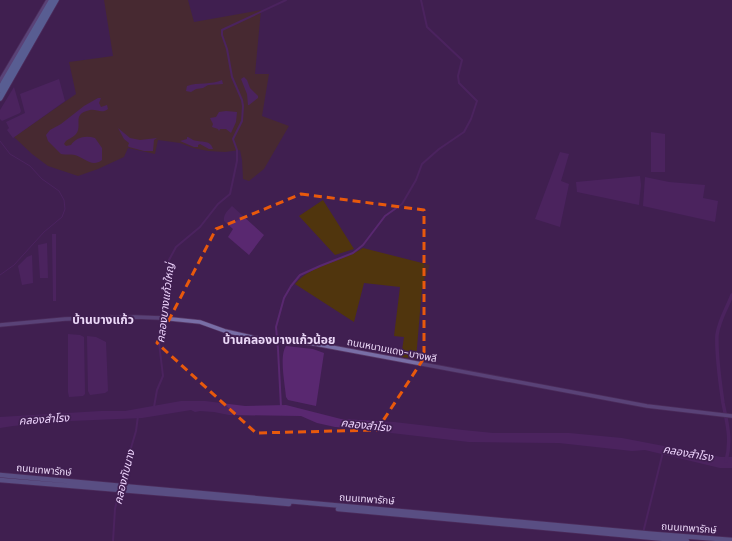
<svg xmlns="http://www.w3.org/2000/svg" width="732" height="541" font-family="Poppins,'Noto Sans Thai',sans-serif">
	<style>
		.green { fill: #50350d }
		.water { fill: #592870 }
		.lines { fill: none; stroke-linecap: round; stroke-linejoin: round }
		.stream { stroke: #592870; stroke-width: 1 }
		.canal { stroke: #592870; stroke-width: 2 }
		.river { stroke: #592870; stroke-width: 3.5 }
		.secondary-casing { stroke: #593b68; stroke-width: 5 }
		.primary-casing { stroke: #593b68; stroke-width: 6 }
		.motorway-casing { stroke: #593b68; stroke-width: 7 }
		.secondary { stroke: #786ea6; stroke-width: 3.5 }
		.primary { stroke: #7887c0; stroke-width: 4.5 }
		.motorway { stroke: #77a8e2; stroke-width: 5.5 }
		.marked { fill: none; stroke: #e8590c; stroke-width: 3; stroke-dasharray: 8 5; stroke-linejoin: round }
		.labels { text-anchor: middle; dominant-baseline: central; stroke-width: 3.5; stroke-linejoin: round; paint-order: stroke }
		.street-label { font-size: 10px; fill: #ecd9f8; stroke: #401f51 }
		.water-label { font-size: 11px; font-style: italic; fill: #efd5fe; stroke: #401f51 }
		.quarter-label { font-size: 12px; font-weight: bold; fill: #ecd9f8; stroke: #401f51 }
	</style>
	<rect width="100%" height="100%" fill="#401f51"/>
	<path class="green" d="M104 0H188L194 22 261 10 255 74H269L262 116 289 126 264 169 249 181 243 179 242 160 240 150 225 152 208 151 193 148 180 143 158 140 155 154 128 148 124 157 98 169 78 176 48 166 32 154 14 137 76 94 69 62 113 56Z
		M323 200 354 249 335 255 299 216Z
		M363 248 430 265 422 288 416 359 401 357 404 337 394 336 400 287 364 283 354 322 295 284C312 264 342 262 363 248Z"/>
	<path class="water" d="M244 77 247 80 250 88 258 96V98L249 105H248L247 94 241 79Z
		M59 79 65 101 13 138 7 130 9 128 6 122 25 113 20 94Z
		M222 80 223 84 208 85 203 88 196 89 191 92 186 91 187 86C198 82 212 85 222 80Z
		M14 87 21 111 20 113 2 121 0 119V110Z
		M98 98H101L99 103 101 107 107 105 108 109C102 114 97 109 90 110 71 114 83 125 76 134 72 139 67 138 64 144L66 146 71 145C76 137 86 135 95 138L102 148V160C92 168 85 158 75 155 70 154 66 155 61 154L48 141 46 135 50 130 61 124 84 106Z
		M226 111 237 112 236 122 231 133 226 129H220L219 131 218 129 212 127 213 124 210 118 216 117 219 112Z
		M118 128 130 138 140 140 157 138 154 140 153 151H144L129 147 128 146 129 143 124 139Z
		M651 132 665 134V172H651Z
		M187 137C189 137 191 139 193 140 201 143 210 139 213 149H209L200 144 198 145V147H194L180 141 187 139Z
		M560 152 569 154 561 181 569 184 560 227 535 219Z
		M640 176 641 185 639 205 577 192 576 182Z
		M645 177 669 182 705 185 703 198 718 201 715 222 643 206Z
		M232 206 264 235 249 255 228 237 233 229 224 221C223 215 228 210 232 206Z
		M52 234H56V301H53Z
		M47 243 48 278H40L38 245Z
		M32 255 33 283 22 285 18 266 27 257Z
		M68 334 80 335 84 337 85 394 83 396 69 397 68 392Z
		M87 336 96 337 106 342 108 391 105 393 90 395 88 391Z
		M286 346 313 349 324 353 316 406 288 400 286 397C285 384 279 356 286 346Z
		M181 401H205L245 406 286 405 341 419 394 422 463 430 493 433H569L622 438 721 457H732V468H720L645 450 632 451 559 443 469 442 374 431 367 428 360 429 335 427 317 423 301 416 229 415 214 412 200 411 195 412 191 410 142 418 70 421C63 423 57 421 51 422 34 424 17 425 0 428V417L101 411H125Z"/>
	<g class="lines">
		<path class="stream" d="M0 141 10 154 30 166 42 179 59 191 64 200 65 209 62 217 44 232 14 265 0 275"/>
		<path class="canal" d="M154 407 157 390 163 376 159 343 166 308V279L169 260 176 247 200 227 218 204 230 194 237 161V150L233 139 242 121 243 106 242 100 232 77 227 49 222 35V30L286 0
			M281 407 278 349 276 327 284 298 291 286 300 275 320 266 353 253 363 245 385 216 402 204 416 180 422 164 439 149 464 132 471 119 477 101 459 83 458 76 462 60 427 27 421 0
			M120 485 136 431 138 416
			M643 533 663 452
			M113 541 115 509 119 490"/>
		<path class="river" d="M726 461C732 440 727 423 723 403 720 382 716 356 717 335 719 320 727 308 732 295"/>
		<defs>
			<path id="secondary" d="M0 81 48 0
				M0 325 65 319 135 317 161 318 200 322 225 331 265 340 291 341 315 344 647 406 732 416"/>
			<path id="primary" d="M0 475 654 534 732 540
				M0 480 289 504
				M338 509 687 541"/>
			<path id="motorway" d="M0 89 52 0
				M0 98 56 0"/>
		</defs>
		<use href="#secondary" class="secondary-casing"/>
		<use href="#primary" class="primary-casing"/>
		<use href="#motorway" class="motorway-casing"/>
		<use href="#secondary" class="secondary"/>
		<use href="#primary" class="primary"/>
		<use href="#motorway" class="motorway"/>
	</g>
	<path d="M0 0H732V541H0ZM301 194 424 210V358L377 430 256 433 157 343 216 229Z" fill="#401f51" fill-opacity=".55" fill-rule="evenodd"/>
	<path class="marked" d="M301 194 424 210V358L377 430 256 433 157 343 216 229Z"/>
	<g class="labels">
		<g class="street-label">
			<text transform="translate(392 350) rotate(11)">ถนนหนามแดง-บางพลี</text>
			<text transform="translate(44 470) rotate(5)">ถนนเทพารักษ์</text>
			<text transform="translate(367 499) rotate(4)">ถนนเทพารักษ์</text>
			<text transform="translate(689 528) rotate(4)">ถนนเทพารักษ์</text>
		</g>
		<g class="water-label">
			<text transform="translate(165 303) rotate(-83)">คลองบางแก้วใหญ่</text>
			<text transform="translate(44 419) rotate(-4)">คลองสำโรง</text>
			<text transform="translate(366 425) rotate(6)">คลองสำโรง</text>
			<text transform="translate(688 453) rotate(10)">คลองสำโรง</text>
			<text transform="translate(124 477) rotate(-76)">คลองทับนาง</text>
		</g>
		<g class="quarter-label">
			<text x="103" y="319">บ้านบางแก้ว</text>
			<text x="279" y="339">บ้านคลองบางแก้วน้อย</text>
		</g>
	</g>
</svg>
